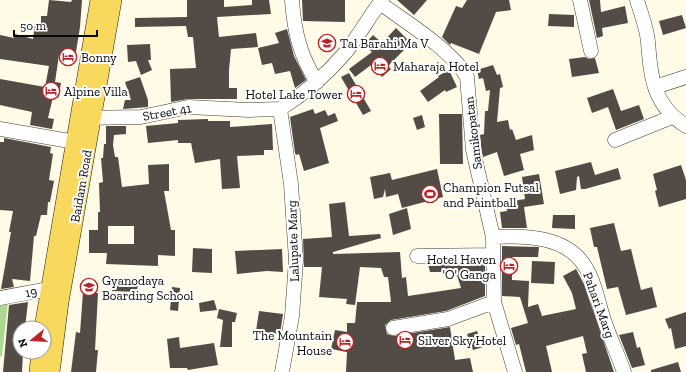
<svg xmlns="http://www.w3.org/2000/svg" width="686" height="372" font-family="'Zilla Slab',serif">
	<style>
		.forest { fill: #aed891 }
		.building { fill: #524b46; fill-rule: evenodd }
		.lines { fill: none; stroke-linecap: round; stroke-linejoin: round }
		.minor-casing { stroke: #3c3c3c; stroke-width: 15 }
		.major-casing { stroke: #1a1a1a; stroke-width: 18 }
		.minor { stroke: #fff; stroke-width: 14 }
		.major { stroke: #f8d85d; stroke-width: 17 }
		.labels { text-anchor: middle; dominant-baseline: central; stroke-width: 4; stroke-linejoin: round; paint-order: stroke }
		.poi-label { font-size: 13px; fill: #090909; stroke: #fff; text-anchor: start }
		.street-label { font-size: 13px; fill: #090909; stroke: #fff }
	</style>
	<rect width="100%" height="100%" fill="#fffbe6"/>
	<path class="forest" d="M8 302 2 356 0 357V303Z"/>
	<path class="building" d="M49 0 71 2 72 0H82L80 27 75 58 59 55 55 82 61 83 58 98 53 97 48 118 54 119 52 129 30 125 32 112 0 105V79L45 87 49 66 0 59V35L14 38 15 34 33 39 35 24H41V16H47Z
		M187 0H224V7L252 5V0H269L271 14 217 17 219 37 256 33 258 47 231 49 229 70V88H237V99H188L171 102 170 69 196 68 193 37H188L186 26 135 27V18L187 17Z
		M302 0H345V22L303 21Z
		M397 0H427L414 15Z
		M467 0H509L511 10 496 12 479 54 451 43 450 45 442 37 456 6 462 8Z
		M589 0H600L601 12 625 6 628 23 602 28 603 36 597 38Z
		M549 14 574 15V27L548 26Z
		M682 15 686 28 663 35 659 21Z
		M396 28 411 43 388 66 391 69 382 77 371 65 355 77 349 69 372 52 364 45 373 35 382 43Z
		M287 29 294 56 306 80 295 88 290 71 275 74 272 63 262 65 258 48 279 43 275 33Z
		M150 44 151 60H148L152 70 141 75 136 61 128 62 127 45Z
		M585 57 589 59 595 58 599 73 572 77 569 59Z
		M493 65 497 75 500 74 503 87 500 88 497 122 508 120 510 130 512 129 516 140 532 135 534 150 520 154 524 170 504 176 497 152 483 157 481 149 480 135 484 134 485 111H488L490 90 486 91 483 78 479 79 477 70Z
		M449 70 457 87 446 92 445 90 428 102 420 91 439 77 438 76Z
		M349 73 371 111 363 115 341 77Z
		M140 77 148 100V107L123 109 125 100H131L125 82Z
		M613 89 621 111 639 105 644 119 616 130 608 107 592 113 587 98Z
		M313 109 315 114 325 110 328 116 335 113 338 121 320 128 329 163 304 171 299 154 296 155 295 153 290 117Z
		M439 114H462L463 164H440Z
		M422 115 425 127 417 130 413 118Z
		M208 119V121H230V127L272 124 273 150H264V155L237 156 240 188 222 189 220 159 195 163 191 143H178V140L148 143 146 126 178 123V120Z
		M106 126H126V134L114 135 113 145 115 157H118L122 187 149 184 148 165 169 164V191H164L171 230H175V256L158 255V266L106 264 107 253H89V230H98V212H100L99 183 103 182 101 158H103L104 144H106ZM108 226H134V244H108Z
		M4 138 51 147 50 153 53 154 49 180 54 181 50 202H48L47 215H41L36 236H34L30 281 12 279 14 287 1 289 11 232H9L13 211 0 210V142H4Z
		M591 162 595 175 618 168 621 179 585 189H581L579 176 577 177 576 190 560 194 555 171Z
		M681 165 686 180V199L659 207 655 191 657 190 653 174Z
		M437 169 443 197 402 208 398 194 386 197 385 189 383 197 374 199 370 177 390 173 392 180Z
		M539 174 544 204 524 207 527 228H502L500 212 507 211 506 202 525 199 522 177Z
		M345 202 349 236 380 234 381 238 333 252V254L400 252 402 278 406 277 408 296 461 288 456 272H430L428 264H485V296L446 311 391 320 385 325 387 334 394 336 450 327 455 360 470 358 473 372H346L347 352 331 349 335 330 347 332V323H355L357 302H391L388 277H384L381 268 360 267 355 305 346 304 347 299 319 297 322 267H304L303 239 332 237 329 204Z
		M407 208 411 229 393 235 389 214Z
		M553 215H575V229L552 228Z
		M614 223 621 251 631 249 641 290 652 287 657 307 626 315 618 287 607 289 597 247H594L590 228Z
		M502 246 539 247 538 257H512V280L529 281 528 307 538 304 542 316 576 309 572 293 563 276 576 269 584 284 614 372H586L582 354 587 353 583 336 546 346 552 372H526L519 344 516 345 511 328 528 323 520 297 502 296Z
		M193 248 212 249V273L192 272Z
		M282 249 283 272 267 271 237 274 235 251Z
		M532 261 555 262 554 284 531 283Z
		M113 281 138 282 137 292 112 291Z
		M172 287 180 288 178 311 170 310Z
		M83 292 98 293 95 350H98L96 372H71L76 332 80 333Z
		M214 300 217 310 200 312 199 303Z
		M28 302 25 328H20V352H23L22 372H3L9 305Z
		M219 309 237 313 235 322H232V347H220L223 320 217 318Z
		M259 311 283 314 280 334 256 331Z
		M686 312V346L675 349 671 328 669 329 665 319Z
		M477 331 483 347 473 350 467 334Z
		M633 332 637 348 640 347 645 365 632 368 619 335Z
		M179 337 180 348 214 343 218 365 188 370 187 368H170L167 339Z
		M678 362 681 372H651V370Z"/>
	<g class="lines">
		<defs>
			<path id="minor" d="M292 0C294 30 300 57 317 82
				M580 0 591 51
				M637 0C641 14 647 28 648 42 651 78 653 105 686 126
				M380 3C404 21 452 50 467 77L473 150 493 237 494 302 515 372
				M655 87 686 77
				M280 109 291 184 296 260 292 316 282 372
				M280 109C304 94 326 75 345 53 358 37 369 17 382 0
				M82 118 141 117 188 107 249 110 280 109
				M0 129 75 142
				M615 140 672 117
				M493 237C525 235 568 236 586 268 596 284 598 303 604 320 610 338 618 355 624 372
				M417 256 493 255
				M0 298 59 287
				M393 328 448 319 494 302"/>
			<path id="major" d="M43 328 99 0
				M38 372 40 352
				M51 372 60 302 113 0"/>
		</defs>
		<use href="#minor" class="minor-casing"/>
		<use href="#major" class="major-casing"/>
		<use href="#minor" class="minor"/>
		<use href="#major" class="major"/>
	</g>
	<defs>
		<symbol id="school-ring" viewBox="-11 -11 22 22"><circle r="9.5" fill="#fff" stroke="#b72425" stroke-width="1.5"/><path d="M0-5L7-2L0 1L-7-2ZM-4 1L0 2.5L4 1V4Q0 6-4 4Z" fill="#b72425"/></symbol>
		<symbol id="hotel-ring" viewBox="-11 -11 22 22"><circle r="9.5" fill="#fff" stroke="#b72425" stroke-width="1.5"/><path d="M-6-4.5h1.5V1H6V5H4.5V3h-9V5H-6ZM-4 0a1.8 1.8 0 1 1 3.6 0ZM.5 0V-2.5h3Q6-2.5 6 0Z" fill="#b72425"/></symbol>
		<symbol id="stadium-ring" viewBox="-11 -11 22 22"><circle r="9.5" fill="#fff" stroke="#b72425" stroke-width="1.5"/><path d="M0-5a6.5 5 0 1 0 0 10a6.5 5 0 1 0 0-10ZM-3.5-1.8h7v3.6h-7Z" fill="#b72425"/></symbol>
	</defs>
	<g fill-rule="evenodd">
		<use href="#school-ring" x="317" y="33" width="20" height="20"/>
		<use href="#hotel-ring" x="58" y="47" width="20" height="20"/>
		<use href="#hotel-ring" x="370" y="56" width="20" height="20"/>
		<use href="#hotel-ring" x="41" y="81" width="20" height="20"/>
		<use href="#hotel-ring" x="346" y="84" width="20" height="20"/>
		<use href="#stadium-ring" x="420" y="184" width="20" height="20"/>
		<use href="#hotel-ring" x="499" y="256" width="20" height="20"/>
		<use href="#school-ring" x="79" y="277" width="20" height="20"/>
		<use href="#hotel-ring" x="395" y="330" width="20" height="20"/>
		<use href="#hotel-ring" x="335" y="332" width="20" height="20"/>
	</g>
	<g class="labels">
		<g class="poi-label">
			<text x="340" y="43">Tal Barahi Ma V</text>
			<text x="81" y="57">Bonny</text>
			<text x="393" y="66">Maharaja Hotel</text>
			<text x="64" y="91">Alpine Villa</text>
			<text x="343" y="94" text-anchor="end">Hotel Lake Tower</text>
			<text x="443" y="187">Champion Futsal<tspan x="443" dy="15">and Paintball</tspan></text>
			<text x="496" y="259" text-anchor="end">Hotel Haven<tspan x="496" dy="15">'O' Ganga</tspan></text>
			<text x="102" y="280">Gyanodaya<tspan x="102" dy="15">Boarding School</tspan></text>
			<text x="332" y="335" text-anchor="end">The Mountain<tspan x="332" dy="15">House</tspan></text>
			<text x="418" y="340">Silver Sky Hotel</text>
		</g>
		<g class="street-label">
			<text transform="translate(167 112) rotate(-10)">Street 41</text>
			<text transform="translate(473 133) rotate(-97)">Samikopatan</text>
			<text transform="translate(81 186) rotate(-80)">Baidam Road</text>
			<text transform="translate(293 241) rotate(-92)">Lalupate Marg</text>
			<text transform="translate(31 292) rotate(-11)">19</text>
			<text transform="translate(599 305) rotate(70)">Pahari Marg</text>
		</g>
	</g>
	<g transform="translate(32 340) rotate(252)"><circle r="19" fill="#ffffff" stroke="#9d9d9d"/>
	<path d="M0-3L7 15L0 10L-7 15Z" fill="#b72425"/>
	<text y="-6" font-size="11" font-weight="bold" text-anchor="middle" fill="#090909">N</text>
	</g>
	<path d="M14 30v6h83v-6" fill="none" stroke="#090909" stroke-width="2"/>
	<text x="20" y="30" font-size="12" fill="#090909" stroke="#ffffff" stroke-width="3" paint-order="stroke">50 m</text>
</svg>
